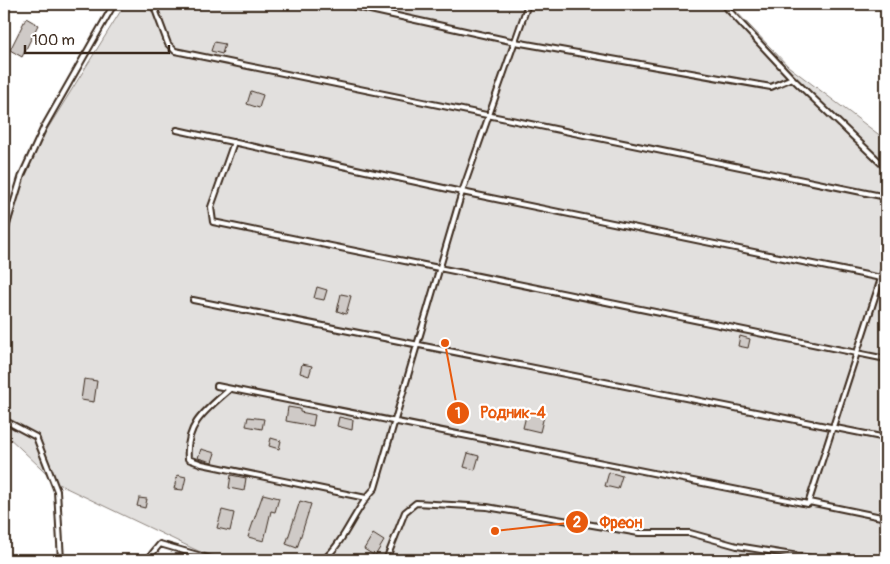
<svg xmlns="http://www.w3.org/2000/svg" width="890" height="564" font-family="Pangolin,sans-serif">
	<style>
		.green { fill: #e2e0de; stroke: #8e857e }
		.building { fill: #cfcac7; stroke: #3b2a1e }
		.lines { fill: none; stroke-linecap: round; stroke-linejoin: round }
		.service-casing { stroke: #3b2a1e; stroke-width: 8 }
		.minor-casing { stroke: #3b2a1e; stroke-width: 11 }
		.service { stroke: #fff; stroke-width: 4 }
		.minor { stroke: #fff; stroke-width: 8 }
		.leader { fill: none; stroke: #e8590c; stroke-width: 2 }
		.callout-dot { fill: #e8590c; stroke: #fff; stroke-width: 2 }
		.mark-label { font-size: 15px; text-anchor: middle; font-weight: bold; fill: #fff }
		.callout-label { font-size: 16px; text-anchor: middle; font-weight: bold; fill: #e8590c; stroke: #fff; stroke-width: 4.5; stroke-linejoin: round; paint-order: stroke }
	</style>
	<rect width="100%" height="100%" fill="#fff"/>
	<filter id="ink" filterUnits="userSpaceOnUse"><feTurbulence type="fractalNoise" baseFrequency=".02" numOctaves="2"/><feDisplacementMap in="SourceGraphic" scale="10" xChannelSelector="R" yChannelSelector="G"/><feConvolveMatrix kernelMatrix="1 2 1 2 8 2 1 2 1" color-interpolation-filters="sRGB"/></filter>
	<g filter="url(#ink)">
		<path class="green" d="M125 4H729L788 66 886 140V560H217L58 484 4 433V253L25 165Z"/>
		<path class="building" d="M26 18 38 25 22 57 10 50Z
			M214 42 225 44 222 54 211 51Z
			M251 91 263 95 259 108 247 104Z
			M317 287 327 290 324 300 314 298Z
			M341 294 351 296 346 314 337 311Z
			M740 336 750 339 748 348 738 346Z
			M302 364 312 366 309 376 300 373Z
			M84 379 97 381 94 402 81 400Z
			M288 407 300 409V412L315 415 313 426 286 421Z
			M527 412 544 416 540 432 523 428Z
			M248 417 264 419 262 429 246 426Z
			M339 417 353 420 352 430 337 426Z
			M271 438 281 441 279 449 269 446Z
			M201 449 215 453 212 462 198 458Z
			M468 453 479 456 475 470 464 467Z
			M609 472 622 476 618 489 605 486Z
			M177 475 186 477 183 490 174 489Z
			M231 475 246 478 244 491 229 488Z
			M263 494 279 498 275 512 271 511 264 541 248 537Z
			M139 498 147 499 145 508 137 506Z
			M300 501 311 504 297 548 286 544Z
			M222 510 234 513 230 531 217 528Z
			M373 534 384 541 375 556 364 549Z"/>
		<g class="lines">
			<defs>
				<path id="service" d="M153 4 168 44 175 51 886 197
					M343 4 515 42 771 87 792 78
					M723 4 792 78 886 168
					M177 130 462 192 881 278
					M234 142 211 207 213 222 886 359
					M4 234 22 175 44 127 114 4
					M193 300 886 438
					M217 386 808 504 886 263
					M230 389C206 410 185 424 188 459L202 464 366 498
					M4 420 36 437 57 491 61 560
					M809 502 886 518
					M147 560 160 544 215 560
					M323 560C346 541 354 509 375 488L462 192 528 4
					M386 560 405 512 416 503 487 507 639 533H690L737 546 823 560"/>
				<path id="minor" d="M4 9 7 4"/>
			</defs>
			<use href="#service" class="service-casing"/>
			<use href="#minor" class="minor-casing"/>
			<use href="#service" class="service"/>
			<use href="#minor" class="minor"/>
		</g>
	</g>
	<path class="leader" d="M445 343L458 413M495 531L577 522"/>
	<g class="callout-dot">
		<circle cx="445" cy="343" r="5"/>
		<circle cx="495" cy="531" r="5"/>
		<circle cx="458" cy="413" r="12"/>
		<circle cx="577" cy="522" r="12"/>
	</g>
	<g class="mark-label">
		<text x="458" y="418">1</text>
		<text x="577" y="527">2</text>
	</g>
	<g class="callout-label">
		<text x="513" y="418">Родник-4</text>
		<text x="621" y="528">Фреон</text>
	</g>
	<rect width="890" height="564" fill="none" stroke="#fff" stroke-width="20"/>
	<rect x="10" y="10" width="870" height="544" fill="none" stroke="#3b2a1e" stroke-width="2" filter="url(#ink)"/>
	<path d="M25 45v8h144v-8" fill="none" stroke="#3b2a1e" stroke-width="2.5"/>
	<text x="32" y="45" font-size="15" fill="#3b2a1e" stroke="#ffffff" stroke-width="4" paint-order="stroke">100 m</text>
</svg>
